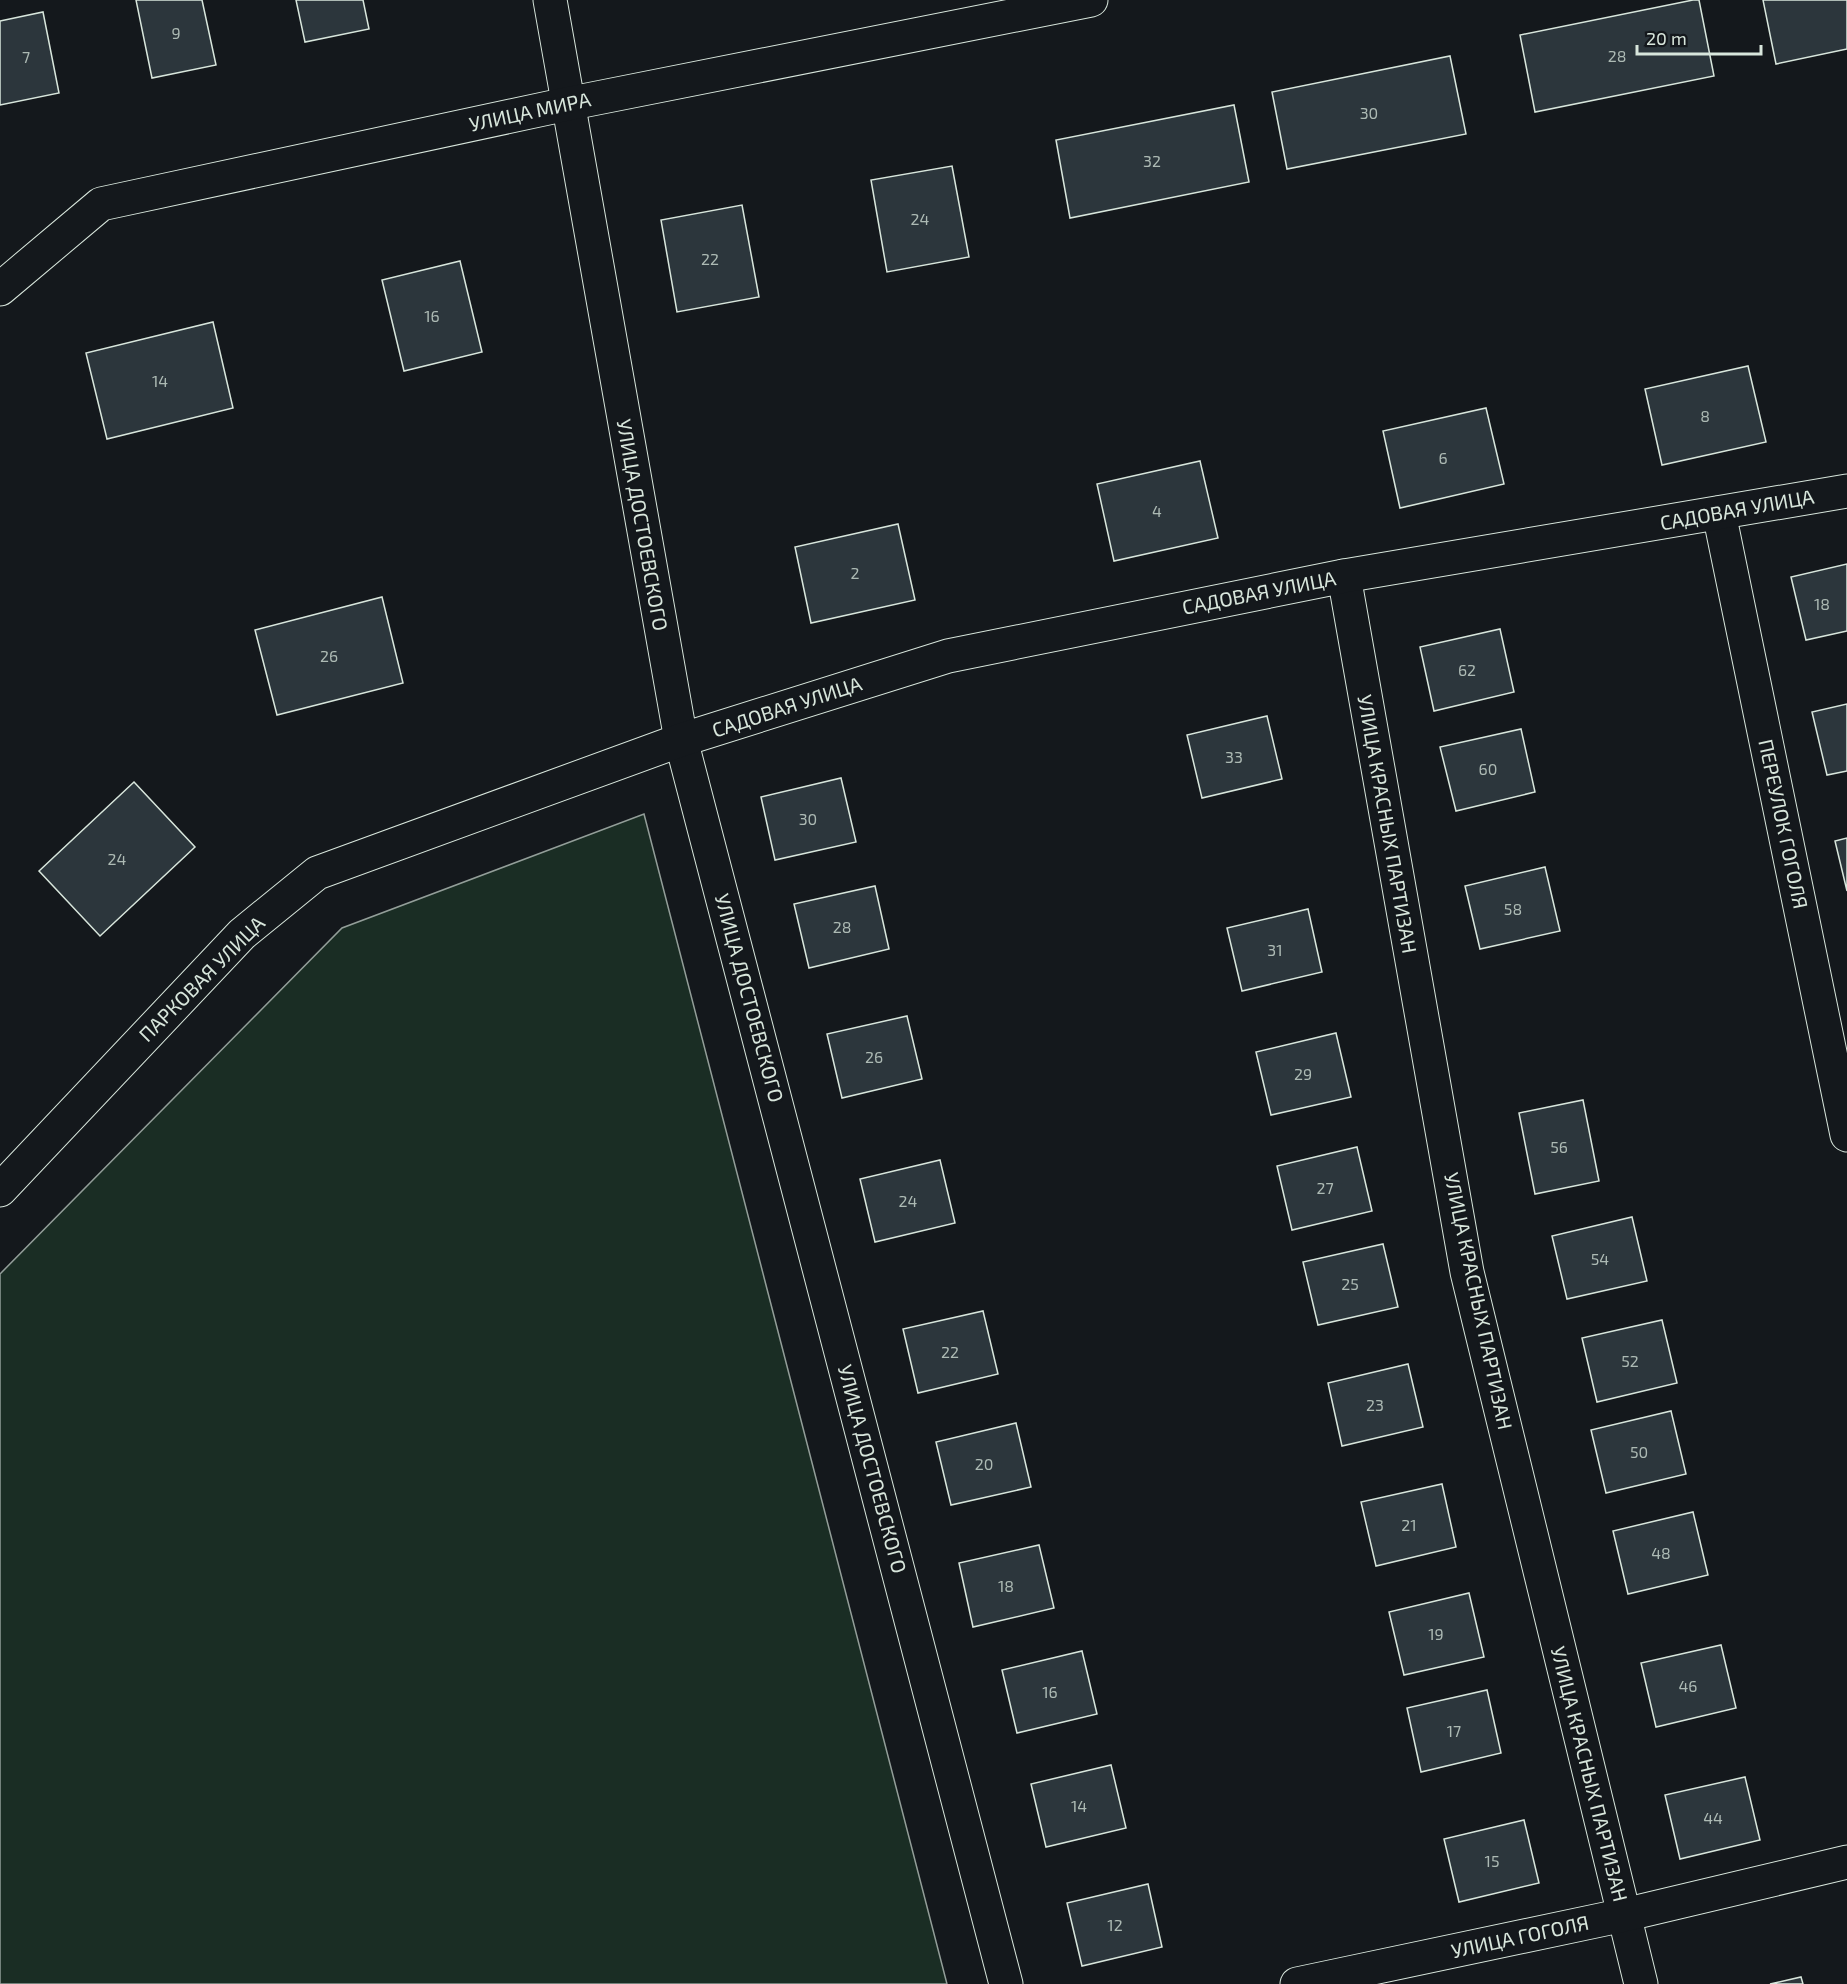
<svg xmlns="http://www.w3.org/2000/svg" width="1847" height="1984" font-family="'Exo 2',sans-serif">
  <rect width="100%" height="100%" fill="#14181c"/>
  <path fill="#1a2d24" stroke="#939e99" stroke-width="1.5" d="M 644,814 L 947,1984 L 0,1984 L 0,1274 L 342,928 Z"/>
  <g fill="#2c363c" stroke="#d8e6dc" stroke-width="1.5">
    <path d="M 136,0 L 202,0 L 216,65 L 152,78 Z"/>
    <path d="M 296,0 L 363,0 L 369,29 L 305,42 Z"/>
    <path d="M 1693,0 L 1699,0 L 1714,76 L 1535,112 L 1520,35 Z"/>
    <path d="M 1763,0 L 1847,0 L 1847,49 L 1776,64 Z"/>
    <path d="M 43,12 L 59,93 L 0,105 L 0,21 Z"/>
    <path d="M 1450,56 L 1466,134 L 1287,169 L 1272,92 Z"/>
    <path d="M 1234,105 L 1249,182 L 1070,218 L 1056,140 Z"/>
    <path d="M 952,166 L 969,257 L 887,272 L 871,180 Z"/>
    <path d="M 742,205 L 759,297 L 677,312 L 661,220 Z"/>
    <path d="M 460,261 L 482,352 L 404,371 L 382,280 Z"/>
    <path d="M 213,322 L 233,408 L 107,439 L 86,353 Z"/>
    <path d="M 1748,366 L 1766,442 L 1662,465 L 1645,389 Z"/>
    <path d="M 1486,408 L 1504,484 L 1400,508 L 1383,431 Z"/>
    <path d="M 1200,461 L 1218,538 L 1114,561 L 1097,484 Z"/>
    <path d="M 898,524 L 915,600 L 811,623 L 795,547 Z"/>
    <path d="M 1847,564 L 1847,631 L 1806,640 L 1791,577 Z"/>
    <path d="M 382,597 L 403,683 L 277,715 L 255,630 Z"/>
    <path d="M 1500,629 L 1514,692 L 1434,711 L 1420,647 Z"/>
    <path d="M 1847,704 L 1847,771 L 1827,775 L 1812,712 Z"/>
    <path d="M 1267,716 L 1282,779 L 1202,798 L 1187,735 Z"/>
    <path d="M 1521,729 L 1535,792 L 1456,811 L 1440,747 Z"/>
    <path d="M 841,778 L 856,842 L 775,860 L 761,797 Z"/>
    <path d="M 134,782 L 195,847 L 100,936 L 39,871 Z"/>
    <path d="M 1847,838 L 1847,891 L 1835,841 Z"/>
    <path d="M 1545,867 L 1560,931 L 1480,949 L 1465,886 Z"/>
    <path d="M 875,886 L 889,949 L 809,968 L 794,904 Z"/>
    <path d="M 1308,909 L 1322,972 L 1242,991 L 1227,928 Z"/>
    <path d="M 907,1016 L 922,1079 L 842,1098 L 827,1034 Z"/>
    <path d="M 1336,1033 L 1351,1097 L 1271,1115 L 1256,1052 Z"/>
    <path d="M 1583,1100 L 1599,1181 L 1535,1194 L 1519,1113 Z"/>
    <path d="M 1357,1147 L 1372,1211 L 1292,1230 L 1277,1166 Z"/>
    <path d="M 940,1160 L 955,1223 L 875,1242 L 860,1179 Z"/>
    <path d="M 1632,1217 L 1647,1281 L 1567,1299 L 1552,1236 Z"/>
    <path d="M 1383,1244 L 1398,1307 L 1318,1325 L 1303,1262 Z"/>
    <path d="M 983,1311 L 998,1374 L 918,1393 L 903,1329 Z"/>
    <path d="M 1662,1320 L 1677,1383 L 1597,1402 L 1582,1338 Z"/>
    <path d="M 1408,1364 L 1423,1427 L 1342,1446 L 1328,1383 Z"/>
    <path d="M 1671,1411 L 1686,1474 L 1606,1493 L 1591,1430 Z"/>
    <path d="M 1016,1423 L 1031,1487 L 951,1505 L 936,1442 Z"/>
    <path d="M 1442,1484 L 1456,1547 L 1376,1566 L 1361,1502 Z"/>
    <path d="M 1693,1512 L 1708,1575 L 1628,1594 L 1613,1531 Z"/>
    <path d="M 1039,1545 L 1054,1608 L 973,1627 L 959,1563 Z"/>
    <path d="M 1469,1593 L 1484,1657 L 1404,1675 L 1389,1612 Z"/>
    <path d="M 1721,1645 L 1736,1708 L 1656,1727 L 1641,1663 Z"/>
    <path d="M 1082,1651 L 1097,1714 L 1017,1733 L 1002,1670 Z"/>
    <path d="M 1487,1690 L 1501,1753 L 1421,1772 L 1407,1708 Z"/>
    <path d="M 1111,1765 L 1126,1828 L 1046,1847 L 1031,1784 Z"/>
    <path d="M 1745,1777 L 1760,1840 L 1680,1859 L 1665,1795 Z"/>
    <path d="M 1524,1820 L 1539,1883 L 1459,1902 L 1444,1839 Z"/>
    <path d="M 1148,1884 L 1162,1947 L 1082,1966 L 1067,1903 Z"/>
    <path d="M 1801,1977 L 1803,1984 L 1770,1984 Z"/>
  </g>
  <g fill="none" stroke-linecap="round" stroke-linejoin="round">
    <defs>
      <g id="minor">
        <path d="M 550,0 L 681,740 L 1006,1984"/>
        <path d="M 0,289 L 101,204 L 567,104 L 1091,0"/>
        <path d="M 1719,513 L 1847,1135"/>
        <path d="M 1344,576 L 1467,1272 L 1641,1984"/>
        <path d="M 0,1190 L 242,934 L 317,873 L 681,740 L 948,656 L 1344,576 L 1847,491"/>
        <path d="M 1297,1984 L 1624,1915 L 1847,1862"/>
      </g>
    </defs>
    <use href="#minor" stroke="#d8e6dc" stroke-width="35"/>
    <use href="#minor" stroke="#14181c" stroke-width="33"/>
  </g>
  <g text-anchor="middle" stroke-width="4.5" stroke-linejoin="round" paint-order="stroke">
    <g font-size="16" fill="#adbab4">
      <text x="176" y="39">9</text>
      <text x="1617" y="62">28</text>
      <text x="26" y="63">7</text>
      <text x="1369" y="119">30</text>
      <text x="1152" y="167">32</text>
      <text x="920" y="225">24</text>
      <text x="710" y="265">22</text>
      <text x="432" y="322">16</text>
      <text x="160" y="387">14</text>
      <text x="1705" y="422">8</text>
      <text x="1443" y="464">6</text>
      <text x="1157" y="517">4</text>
      <text x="855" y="579">2</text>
      <text x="1822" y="610">18</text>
      <text x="329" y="662">26</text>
      <text x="1467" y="676">62</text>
      <text x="1234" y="763">33</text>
      <text x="1488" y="775">60</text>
      <text x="808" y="825">30</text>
      <text x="117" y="865">24</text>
      <text x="1513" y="915">58</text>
      <text x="842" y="933">28</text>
      <text x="1275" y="956">31</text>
      <text x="874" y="1063">26</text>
      <text x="1303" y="1080">29</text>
      <text x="1559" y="1153">56</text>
      <text x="1325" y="1194">27</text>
      <text x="908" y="1207">24</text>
      <text x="1600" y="1265">54</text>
      <text x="1350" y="1290">25</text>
      <text x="950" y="1358">22</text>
      <text x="1630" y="1367">52</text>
      <text x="1375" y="1411">23</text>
      <text x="1639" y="1458">50</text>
      <text x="984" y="1470">20</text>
      <text x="1409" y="1531">21</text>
      <text x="1661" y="1559">48</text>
      <text x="1006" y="1592">18</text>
      <text x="1436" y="1640">19</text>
      <text x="1688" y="1692">46</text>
      <text x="1050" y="1698">16</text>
      <text x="1454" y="1737">17</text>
      <text x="1079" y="1812">14</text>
      <text x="1713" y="1824">44</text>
      <text x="1492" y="1867">15</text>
      <text x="1115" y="1931">12</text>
    </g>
    <g font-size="20" fill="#d8e6dc" stroke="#14181c">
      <text transform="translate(530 112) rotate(-12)" y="7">УЛИЦА МИРА</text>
      <text transform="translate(1737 510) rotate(-10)" y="7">САДОВАЯ УЛИЦА</text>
      <text transform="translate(642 525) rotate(80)" y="7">УЛИЦА ДОСТОЕВСКОГО</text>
      <text transform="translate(1259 593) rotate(-11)" y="7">САДОВАЯ УЛИЦА</text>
      <text transform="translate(787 707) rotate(-18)" y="7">САДОВАЯ УЛИЦА</text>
      <text transform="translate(1387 824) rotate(80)" y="7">УЛИЦА КРАСНЫХ ПАРТИЗАН</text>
      <text transform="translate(1783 824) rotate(78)" y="7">ПЕРЕУЛОК ГОГОЛЯ</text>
      <text transform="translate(202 979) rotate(-45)" y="7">ПАРКОВАЯ УЛИЦА</text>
      <text transform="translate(749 998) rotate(75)" y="7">УЛИЦА ДОСТОЕВСКОГО</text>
      <text transform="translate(1478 1301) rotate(78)" y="7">УЛИЦА КРАСНЫХ ПАРТИЗАН</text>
      <text transform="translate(872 1469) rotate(75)" y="7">УЛИЦА ДОСТОЕВСКОГО</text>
      <text transform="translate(1589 1774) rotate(76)" y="7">УЛИЦА КРАСНЫХ ПАРТИЗАН</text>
      <text transform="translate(1520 1937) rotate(-12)" y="7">УЛИЦА ГОГОЛЯ</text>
    </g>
  </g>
  <path d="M1637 45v9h124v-9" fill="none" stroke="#d8e6dc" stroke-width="3"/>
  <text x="1646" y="45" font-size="18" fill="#d8e6dc" stroke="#14181c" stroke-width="4.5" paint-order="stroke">20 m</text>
</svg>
